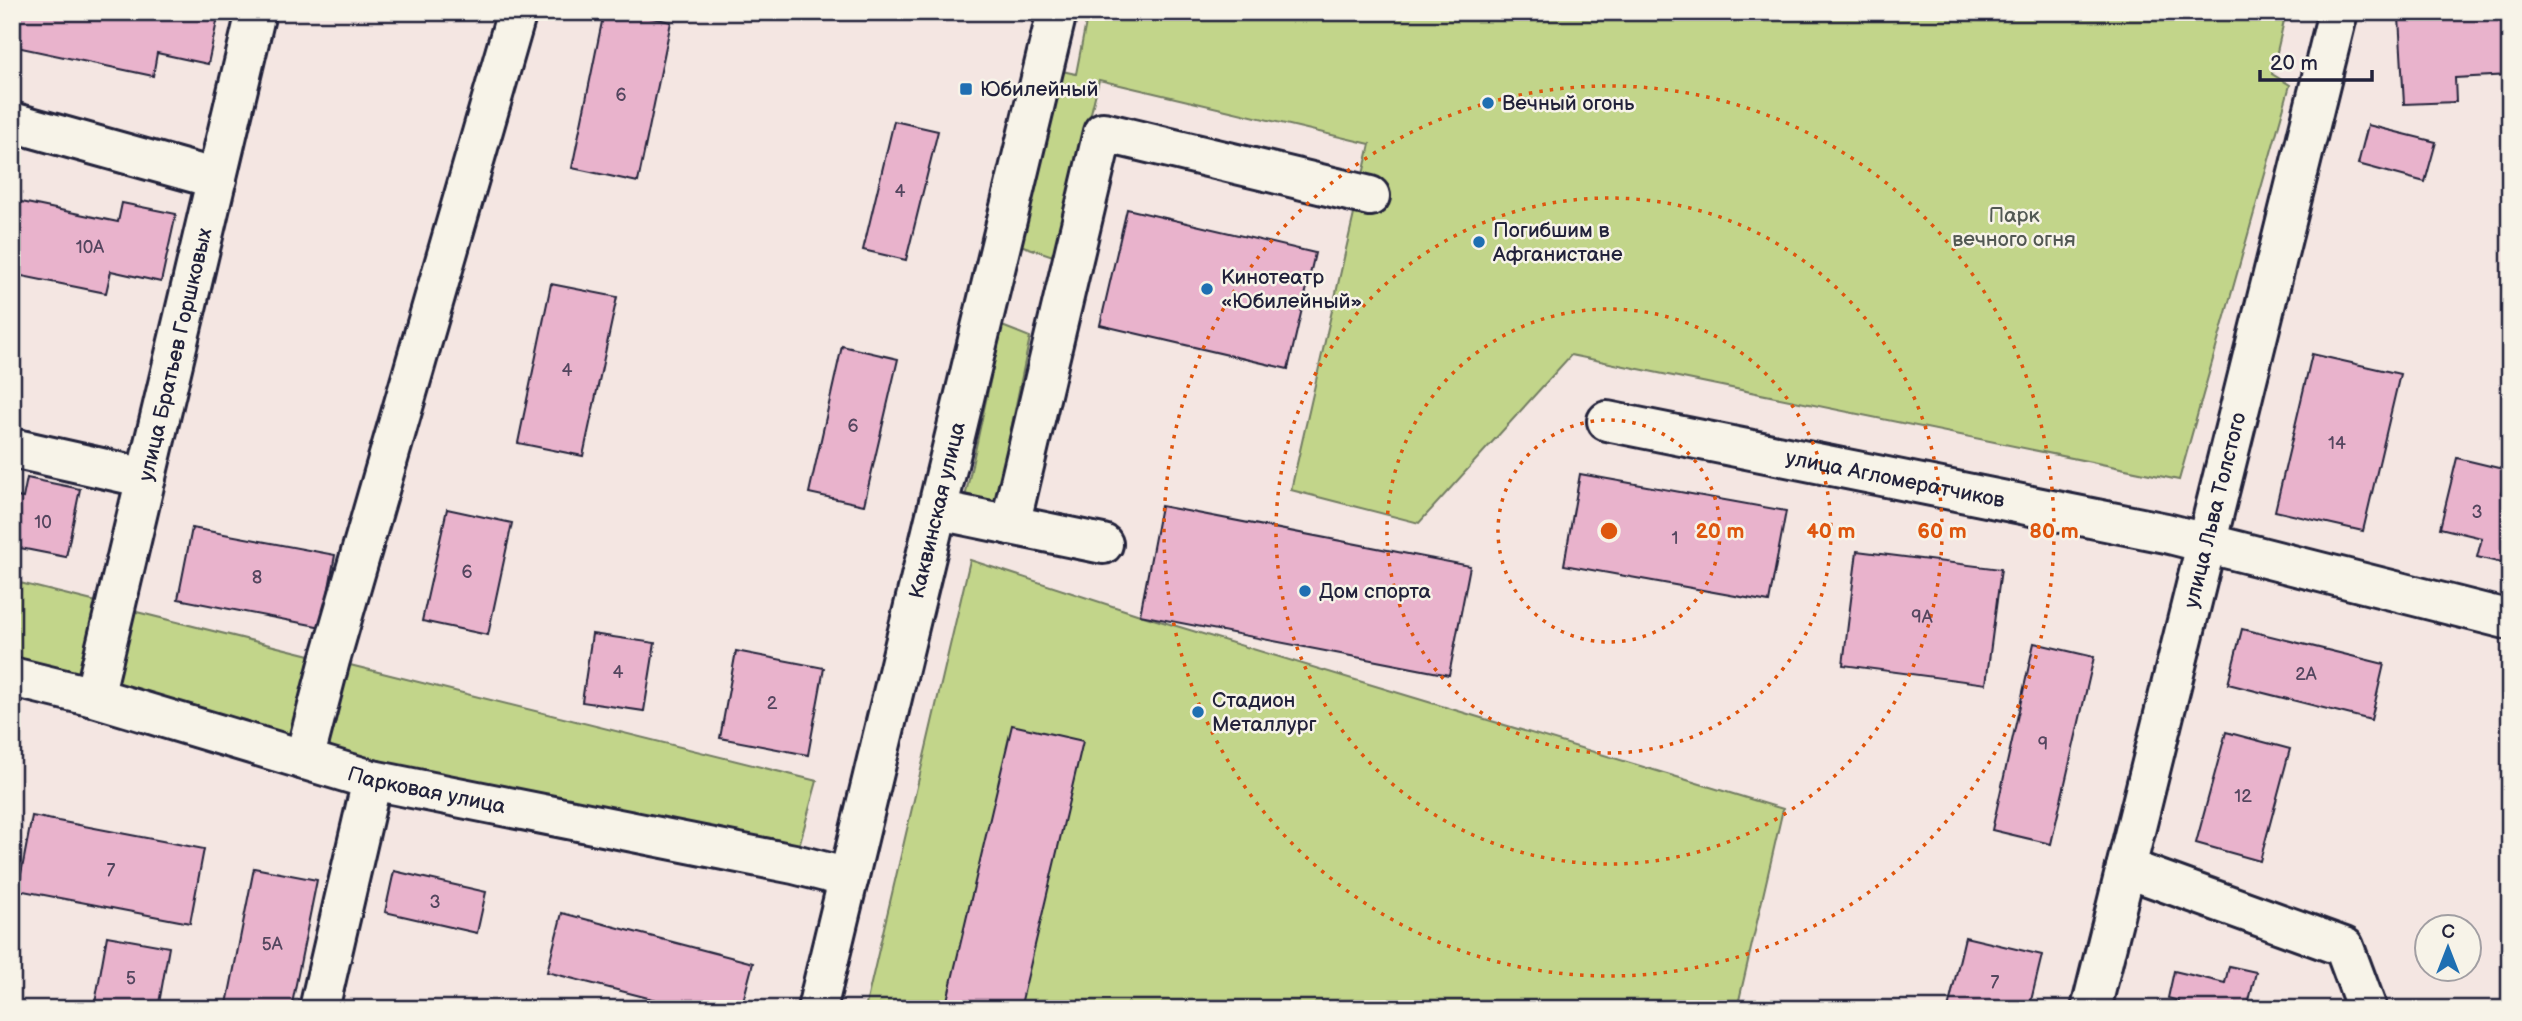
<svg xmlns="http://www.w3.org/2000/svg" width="2522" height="1021" font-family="'Balsamiq Sans',sans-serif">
  <rect width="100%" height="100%" fill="#f4e6e2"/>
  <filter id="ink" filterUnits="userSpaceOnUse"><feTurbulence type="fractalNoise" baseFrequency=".0143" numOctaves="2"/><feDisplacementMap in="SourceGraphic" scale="14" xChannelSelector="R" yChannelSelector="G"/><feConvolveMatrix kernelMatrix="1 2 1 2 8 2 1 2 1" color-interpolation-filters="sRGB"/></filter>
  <g filter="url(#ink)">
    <g fill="#c2d58a" stroke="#727c62" stroke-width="2">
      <path d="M 1088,12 L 2286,12 L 2272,74 L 2290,85 L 2179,480 L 1571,355 L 1419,523 L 1291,490 L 1370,144 L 1099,80 L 1056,257 L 1020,245 L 1062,71 L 1076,74 Z"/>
      <path d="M 1002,326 L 1030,337 L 994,512 L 963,507 Z"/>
      <path d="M 970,560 L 1140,615 L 1783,809 L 1737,1009 L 865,1009 Z"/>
      <path d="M 12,581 L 817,781 L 794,864 L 12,677 Z"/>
    </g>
    <g fill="#e9b3cc" stroke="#22223b" stroke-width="2">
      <path d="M 12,12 L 219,12 L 208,64 L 157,53 L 153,76 L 12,46 Z"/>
      <path d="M 604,12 L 624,12 L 671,22 L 638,182 L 572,168 Z"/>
      <path d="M 2487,12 L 2510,12 L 2510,75 L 2455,78 L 2456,102 L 2404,104 L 2399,17 Z"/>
      <path d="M 894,121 L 938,131 L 906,260 L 863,250 Z"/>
      <path d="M 2368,125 L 2436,142 L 2425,182 L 2358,164 Z"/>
      <path d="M 12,200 L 118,222 L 122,203 L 176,214 L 161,282 L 111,271 L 106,293 L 12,274 Z"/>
      <path d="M 1127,209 L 1315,253 L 1288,369 L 1100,325 Z"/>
      <path d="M 551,284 L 617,297 L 583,456 L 518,443 Z"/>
      <path d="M 842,346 L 898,359 L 864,505 L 809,493 Z"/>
      <path d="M 2312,354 L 2400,374 L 2363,531 L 2275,511 Z"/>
      <path d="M 2457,458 L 2507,470 L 2501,493 L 2510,495 L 2510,565 L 2477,557 L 2482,538 L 2440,528 Z"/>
      <path d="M 1580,474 L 1786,511 L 1769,602 L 1564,565 Z"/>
      <path d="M 27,478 L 80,489 L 66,557 L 15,547 L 12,562 L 12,496 L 23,498 Z"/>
      <path d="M 1161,506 L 1470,566 L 1449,675 L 1140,615 Z"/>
      <path d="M 447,509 L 512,523 L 488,635 L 422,621 Z"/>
      <path d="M 192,528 L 335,555 L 322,627 L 178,599 Z"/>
      <path d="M 1857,551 L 2001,569 L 1986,684 L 1843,665 Z"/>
      <path d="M 2242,629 L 2384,664 L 2371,720 L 2228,684 Z"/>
      <path d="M 592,634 L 655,643 L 644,711 L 582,702 Z"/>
      <path d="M 2034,643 L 2094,657 L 2051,844 L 1992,830 Z"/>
      <path d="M 736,651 L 824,668 L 808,755 L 720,738 Z"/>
      <path d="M 1012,725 L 1083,741 L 1020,1009 L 945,1009 Z"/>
      <path d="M 2226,732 L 2290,749 L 2260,861 L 2196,843 Z"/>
      <path d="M 32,816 L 204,849 L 190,923 L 18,890 Z"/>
      <path d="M 254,868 L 317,880 L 291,1009 L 226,1009 Z"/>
      <path d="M 394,871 L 486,892 L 477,933 L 385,912 Z"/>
      <path d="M 562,913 L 753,963 L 741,1009 L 691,1009 L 547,972 Z"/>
      <path d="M 107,936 L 169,947 L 158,1009 L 94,1009 Z"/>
      <path d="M 1965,937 L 2042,955 L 2029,1009 L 1948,1009 Z"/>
      <path d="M 2229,966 L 2256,972 L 2247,1009 L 2178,1009 L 2179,1001 L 2168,998 L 2174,971 L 2225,983 Z"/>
    </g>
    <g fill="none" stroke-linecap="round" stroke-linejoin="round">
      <defs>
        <g id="minor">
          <path d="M 12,122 L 217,179"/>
          <path id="s1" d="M 1607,421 L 2166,533 L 2510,620"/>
          <path d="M 12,448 L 146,478"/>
          <path d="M 938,510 L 1103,544"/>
          <path d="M 1010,525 L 1103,132 L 1370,196"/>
          <path id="s2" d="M 12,677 L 94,697 L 372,780 L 794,864 L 849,878"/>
          <path id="s3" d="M 94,697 L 256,12"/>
          <path d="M 304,760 L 330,660 L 517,12"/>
          <path d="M 2126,868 L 2344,947 L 2367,1009"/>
          <path d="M 319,1009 L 372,780"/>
          <path id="s4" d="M 2091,1009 L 2338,12"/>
        </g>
        <g id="major">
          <path id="s5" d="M 817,1009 L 1057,12"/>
        </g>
      </defs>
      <use href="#minor" stroke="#22223b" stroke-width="44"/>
      <use href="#major" stroke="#22223b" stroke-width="44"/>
      <use href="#minor" stroke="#f7f3e8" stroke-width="38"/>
      <use href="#major" stroke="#f7f3e8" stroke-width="38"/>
    </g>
  </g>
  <g fill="none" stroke="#de560e" stroke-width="3.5" stroke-dasharray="3.5 7">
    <circle cx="1609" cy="531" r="111"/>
    <circle cx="1609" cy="531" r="222"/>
    <circle cx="1609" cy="531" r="333"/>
    <circle cx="1609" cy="531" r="445"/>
  </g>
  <g fill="#1f6fb2" stroke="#f7f3e8" stroke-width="2.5">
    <rect x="959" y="82" width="14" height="14" rx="3.5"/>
    <circle cx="1488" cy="103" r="7"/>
    <circle cx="1479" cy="242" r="7"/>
    <circle cx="1207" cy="289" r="7"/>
    <circle cx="1305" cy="591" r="7"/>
    <circle cx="1198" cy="712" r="7"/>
  </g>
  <g text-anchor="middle" stroke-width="5" stroke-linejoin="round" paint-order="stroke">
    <g font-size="18" fill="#54465f">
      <text x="621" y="101">6</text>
      <text x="900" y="197">4</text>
      <text x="90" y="253">10А</text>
      <text x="567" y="376">4</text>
      <text x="853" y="432">6</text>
      <text x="2337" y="449">14</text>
      <text x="2477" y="518">3</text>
      <text x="43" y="528">10</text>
      <text x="1675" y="544">1</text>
      <text x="467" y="578">6</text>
      <text x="257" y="583">8</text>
      <text x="1922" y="623">9А</text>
      <text x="618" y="678">4</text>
      <text x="2306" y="680">2А</text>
      <text x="772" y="709">2</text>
      <text x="2043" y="750">9</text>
      <text x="2243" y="802">12</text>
      <text x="111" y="876">7</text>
      <text x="435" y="908">3</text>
      <text x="272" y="950">5А</text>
      <text x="131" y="984">5</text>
      <text x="1995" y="988">7</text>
    </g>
    <g font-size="21" fill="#22223b" stroke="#f7f3e8" text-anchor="start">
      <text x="980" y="96">Юбилейный</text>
      <text x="1502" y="110">Вечный огонь</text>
      <text x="1493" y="237">Погибшим в<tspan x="1493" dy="24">Афганистане</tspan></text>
      <text x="1221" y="284">Кинотеатр<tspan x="1221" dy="24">«Юбилейный»</tspan></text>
      <text x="1319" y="598">Дом спорта</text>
      <text x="1212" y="707">Стадион<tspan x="1212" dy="24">Металлург</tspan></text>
    </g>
    <g font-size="21" fill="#525853" stroke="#f7f3e8">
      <text x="2014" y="222">Парк<tspan x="2014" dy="24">вечного огня</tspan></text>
    </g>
    <g font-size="21" fill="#22223b" stroke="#f7f3e8">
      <text dy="7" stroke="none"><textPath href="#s3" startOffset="352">улица Братьев Горшковых</textPath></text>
      <text dy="7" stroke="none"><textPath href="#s1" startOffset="294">улица Агломератчиков</textPath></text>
      <text dy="7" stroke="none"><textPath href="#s4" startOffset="514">улица Льва Толстого</textPath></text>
      <text dy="7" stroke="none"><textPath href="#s5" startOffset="513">Каквинская улица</textPath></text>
      <text dy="7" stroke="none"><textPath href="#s2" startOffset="430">Парковая улица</textPath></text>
    </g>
  </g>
  <circle cx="1609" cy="531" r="10" fill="#de560e" stroke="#f7f3e8" stroke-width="3.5"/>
  <g font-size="21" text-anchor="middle" font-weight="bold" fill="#de560e" stroke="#f7f3e8" stroke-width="5" stroke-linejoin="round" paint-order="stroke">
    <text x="1720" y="538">20 m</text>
    <text x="1831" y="538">40 m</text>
    <text x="1942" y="538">60 m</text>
    <text x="2054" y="538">80 m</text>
  </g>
  <rect width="2522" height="1021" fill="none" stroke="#f7f3e8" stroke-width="42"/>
  <rect x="21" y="21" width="2480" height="979" fill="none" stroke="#22223b" stroke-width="2.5" filter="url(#ink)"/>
  <g transform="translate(2448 948)"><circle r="33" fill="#f7f3e8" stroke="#a29fa3" stroke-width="2"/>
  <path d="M0-5L12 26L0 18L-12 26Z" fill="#1f6fb2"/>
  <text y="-10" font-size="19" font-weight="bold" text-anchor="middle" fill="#22223b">С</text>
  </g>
  <path d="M2260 70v10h112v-10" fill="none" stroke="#22223b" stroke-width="3.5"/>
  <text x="2270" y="70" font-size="21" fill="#22223b" stroke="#f7f3e8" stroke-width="5" paint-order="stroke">20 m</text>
</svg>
